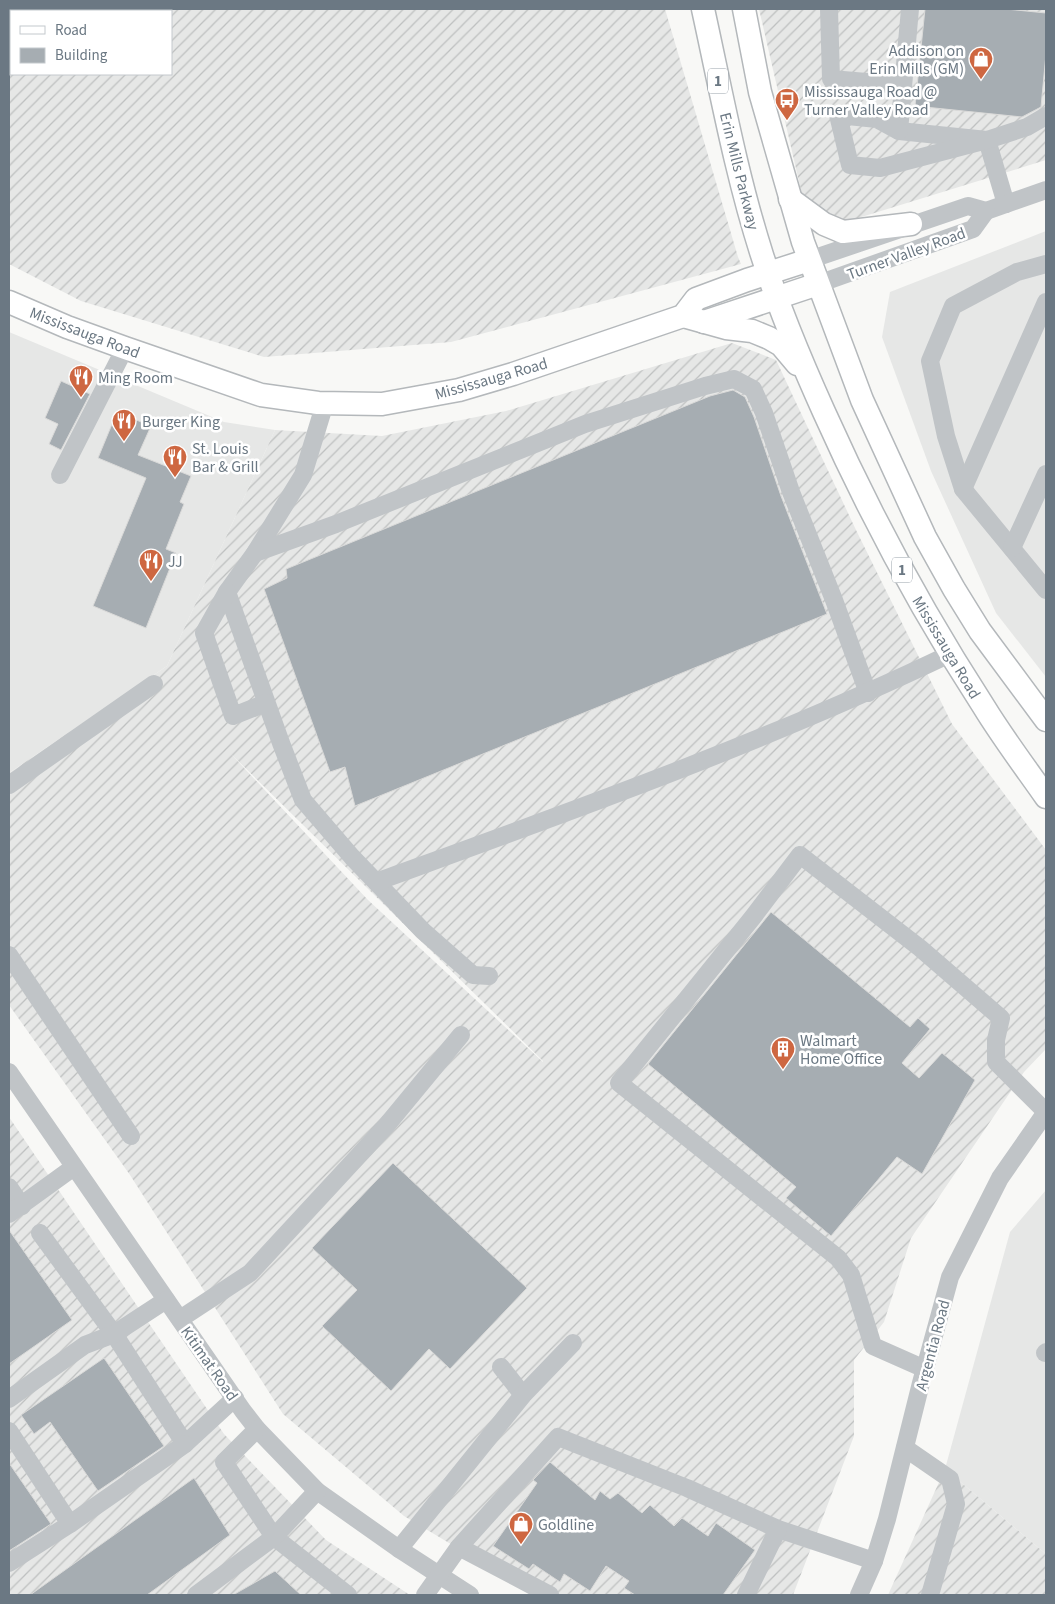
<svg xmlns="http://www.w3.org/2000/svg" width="1055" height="1604" font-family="'Source Sans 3',sans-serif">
  <defs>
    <pattern id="industrial-furrows" width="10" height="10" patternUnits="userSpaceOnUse" patternTransform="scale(1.25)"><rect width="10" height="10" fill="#e6e7e6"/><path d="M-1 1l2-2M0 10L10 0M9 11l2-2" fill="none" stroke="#bec0c0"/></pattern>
  </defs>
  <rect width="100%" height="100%" fill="#f8f8f6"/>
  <g fill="#e6e7e6">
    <path d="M 1046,231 L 1046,677 L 996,613 L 931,471 L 882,337 L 890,292 Z"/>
    <path d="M 9,332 L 224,422 L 275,430 L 167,666 L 9,773 Z"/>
    <path d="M 1046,1190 L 1046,1554 L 945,1469 L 1010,1232 Z"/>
  </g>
  <g fill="url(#industrial-furrows)" fill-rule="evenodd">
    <path d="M 9,9 L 665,9 L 738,257 L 741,264 L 451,342 L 264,357 L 81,301 L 9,264 ZM 171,11 L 171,74 L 11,74 L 11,11 Z"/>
    <path d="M 759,9 L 1046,9 L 1046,160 L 842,223 L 804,203 Z"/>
    <path d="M 732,343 L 776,360 L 856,530 L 952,724 L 1046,850 L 1046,1049 L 1024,1072 L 911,1238 L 884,1322 L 854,1360 L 854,1436 L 793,1595 L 536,1595 L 404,1516 L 283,1414 L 130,1175 L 9,1005 L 9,773 L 167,666 L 275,430 L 382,436 L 506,411 ZM 231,754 L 543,1061 L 543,1062 L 368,900 Z"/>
    <path d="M 9,1117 L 224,1434 L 326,1540 L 410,1595 L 9,1595 Z"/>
    <path d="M 945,1469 L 1046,1554 L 1046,1595 L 888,1595 Z"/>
  </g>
  <g fill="#a6adb2" stroke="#dadad9">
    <path d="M 925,9 L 1006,9 L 1046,13 L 1046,54 L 1041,107 L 1022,117 L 915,106 Z"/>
    <path d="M 61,381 L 90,394 L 61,450 L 49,444 L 58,424 L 45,418 Z"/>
    <path d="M 733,390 L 745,397 L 754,417 L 781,496 L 827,614 L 355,806 L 345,767 L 330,772 L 264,589 L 287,578 L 286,569 L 710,396 Z"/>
    <path d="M 117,412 L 151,426 L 138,455 L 191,476 L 180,502 L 184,504 L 166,549 L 176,553 L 146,628 L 93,606 L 146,478 L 98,458 Z"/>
    <path d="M 771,912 L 910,1027 L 918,1018 L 930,1029 L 902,1063 L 919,1078 L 942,1053 L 975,1080 L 922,1174 L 897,1157 L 831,1236 L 786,1198 L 796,1187 L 648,1064 Z"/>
    <path d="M 393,1163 L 527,1288 L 450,1369 L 429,1349 L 391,1391 L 322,1326 L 357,1290 L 312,1248 Z"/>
    <path d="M 9,1230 L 72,1320 L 9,1364 Z"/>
    <path d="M 104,1358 L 164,1446 L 98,1491 L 50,1422 L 34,1434 L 21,1415 Z"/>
    <path d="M 550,1462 L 595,1500 L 600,1491 L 610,1499 L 618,1493 L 642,1513 L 650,1505 L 674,1526 L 682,1518 L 708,1536 L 716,1523 L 755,1550 L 723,1595 L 635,1595 L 624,1588 L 629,1581 L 606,1566 L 590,1591 L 564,1574 L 560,1582 L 533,1564 L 529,1569 L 493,1546 L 537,1483 L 533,1480 Z"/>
    <path d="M 9,1463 L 51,1524 L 9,1551 Z"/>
    <path d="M 194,1478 L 230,1535 L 147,1595 L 30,1595 Z"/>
    <path d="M 275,1571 L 301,1595 L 233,1595 Z"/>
  </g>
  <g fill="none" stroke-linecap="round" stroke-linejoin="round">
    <defs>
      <g id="major">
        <path d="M 703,9 C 721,91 736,174 762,255 C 779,309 801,361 824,412 C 870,515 923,613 984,707 C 1003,738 1025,767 1046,797"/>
        <path d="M 744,9 L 760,92 L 803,242 L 862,400 L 925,537 L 954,589 L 980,631 L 1046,720"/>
        <path d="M 790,199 L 824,224 L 843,232 L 911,224"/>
        <path d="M 9,302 L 67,327 L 125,348 L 261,395 L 318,403 L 382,404 L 459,390 L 513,374 L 683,316 L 696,299 L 747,280 L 809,260"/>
        <path d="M 683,316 L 726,328 L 752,331 L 769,338 L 781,345 L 797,364"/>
        <path d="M 704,322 L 818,284"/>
      </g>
    </defs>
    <use href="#major" stroke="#b4b8bb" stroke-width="25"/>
    <g stroke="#c0c4c7" stroke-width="18">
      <path d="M 829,9 L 831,79 L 902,85"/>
      <path d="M 910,9 L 899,131 L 987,140 L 1006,204"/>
      <path d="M 899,131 L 877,119 L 838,115 L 850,165 L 880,168 L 987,140 L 1027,127 L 1046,116"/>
      <path d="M 809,260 L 968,206 L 986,211 L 1046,190"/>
      <path d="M 1046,264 L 1017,272 L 953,306 L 930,361 L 946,436 L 963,489 L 1046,590"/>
      <path d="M 818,284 L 973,229 L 986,211"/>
      <path d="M 325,403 L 303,475 L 255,553 L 227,592 L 281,743 L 303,800 L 352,857 L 423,931 L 473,975 L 489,976"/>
      <path d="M 60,475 L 125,348"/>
      <path d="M 963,489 L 1046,302"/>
      <path d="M 1012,548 L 1046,474"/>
      <path d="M 255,553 L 336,524 L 585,424 L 705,386 L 734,379 L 753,389 L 764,413 L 791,492 L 834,600 L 868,693"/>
      <path d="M 227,592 L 204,633 L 233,716 L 266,703"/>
      <path d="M 9,785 L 154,684"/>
      <path d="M 376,882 C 569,812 764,743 950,654"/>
      <path d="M 9,955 L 131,1136"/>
      <path d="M 9,1072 L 243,1411 L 257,1429 L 317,1491 L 399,1549 L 470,1595"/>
      <path d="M 9,1187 L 22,1206"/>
      <path d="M 9,1214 L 74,1167"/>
      <path d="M 40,1233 L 114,1334 L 185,1444 L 235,1398"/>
      <path d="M 180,1319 L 250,1273 L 386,1126 L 461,1035"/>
      <path d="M 1045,1353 L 1046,1352"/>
      <path d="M 501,1367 L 523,1395"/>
      <path d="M 925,1369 L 873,1346 L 851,1275 L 838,1258 L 619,1083 L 753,917 L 800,855 L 920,948 L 1001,1018 L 996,1040 L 996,1062 L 1046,1112"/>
      <path d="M 9,1399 L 85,1345 L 114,1334 L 166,1300"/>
      <path d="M 257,1429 L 224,1462 L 274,1537 L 348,1595"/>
      <path d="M 9,1431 L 70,1524"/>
      <path d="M 905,1448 L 950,1479 L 956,1504 L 930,1595"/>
      <path d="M 459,1547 L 550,1595"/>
      <path d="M 399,1549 L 523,1395 L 573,1343"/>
      <path d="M 9,1563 L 70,1524 L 185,1444"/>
      <path d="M 196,1595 L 274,1537 L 317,1491"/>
      <path d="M 425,1595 L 459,1547 L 558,1437 L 687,1488 L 778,1529 L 874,1561"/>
      <path d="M 746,1595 L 778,1529"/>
      <path d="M 859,1595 L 874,1561 L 887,1519 L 921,1383 L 950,1277 L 1000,1178 L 1046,1112"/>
    </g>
    <use href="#major" stroke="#fff" stroke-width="22"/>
  </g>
  <defs>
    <symbol id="shop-pin" viewBox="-11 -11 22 30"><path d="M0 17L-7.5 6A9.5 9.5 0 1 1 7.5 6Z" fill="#ce6741" stroke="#fff"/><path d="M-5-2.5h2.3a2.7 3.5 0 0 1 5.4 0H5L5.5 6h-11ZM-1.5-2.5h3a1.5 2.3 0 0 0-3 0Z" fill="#fff"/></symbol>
    <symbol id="bus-pin" viewBox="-11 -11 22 30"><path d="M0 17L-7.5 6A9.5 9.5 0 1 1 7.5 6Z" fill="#ce6741" stroke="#fff"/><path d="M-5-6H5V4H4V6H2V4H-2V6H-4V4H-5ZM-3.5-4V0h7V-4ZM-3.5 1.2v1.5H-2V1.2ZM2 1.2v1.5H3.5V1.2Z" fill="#fff"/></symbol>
    <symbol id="restaurant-pin" viewBox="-11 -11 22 30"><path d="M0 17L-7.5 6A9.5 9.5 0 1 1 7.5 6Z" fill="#ce6741" stroke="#fff"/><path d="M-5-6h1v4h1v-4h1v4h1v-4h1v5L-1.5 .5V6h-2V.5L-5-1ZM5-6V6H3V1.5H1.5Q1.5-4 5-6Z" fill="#fff"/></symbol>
    <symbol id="building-pin" viewBox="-11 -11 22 30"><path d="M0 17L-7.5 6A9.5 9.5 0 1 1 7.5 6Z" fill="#ce6741" stroke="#fff"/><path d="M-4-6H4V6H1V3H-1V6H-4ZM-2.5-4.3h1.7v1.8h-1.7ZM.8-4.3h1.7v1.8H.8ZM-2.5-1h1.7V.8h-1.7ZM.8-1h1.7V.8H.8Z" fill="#fff"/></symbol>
  </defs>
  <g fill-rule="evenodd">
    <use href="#shop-pin" x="967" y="45" width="28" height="38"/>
    <use href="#bus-pin" x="773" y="86" width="28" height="38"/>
    <use href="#restaurant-pin" x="67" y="363" width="28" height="38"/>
    <use href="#restaurant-pin" x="110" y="407" width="28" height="38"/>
    <use href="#restaurant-pin" x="161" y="443" width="28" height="38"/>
    <use href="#restaurant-pin" x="137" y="547" width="28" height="38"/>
    <use href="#building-pin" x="769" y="1035" width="28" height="38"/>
    <use href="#shop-pin" x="507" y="1510" width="28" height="38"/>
  </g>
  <g text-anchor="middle" stroke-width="5" stroke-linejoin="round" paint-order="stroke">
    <g fill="#fff" stroke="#97a0a8" stroke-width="1">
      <rect x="708" y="68.5" width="20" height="25" rx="4"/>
      <rect x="892" y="557.5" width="20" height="25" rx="4"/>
    </g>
    <g font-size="15" font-weight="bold" fill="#6b7883">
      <text x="718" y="86">1</text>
      <text x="902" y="575">1</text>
    </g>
    <g font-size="16" fill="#6b7883" stroke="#fff" text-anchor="start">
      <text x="964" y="56" text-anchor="end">Addison on<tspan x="964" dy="18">Erin Mills (GM)</tspan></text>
      <text x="804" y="97">Mississauga Road @<tspan x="804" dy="18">Turner Valley Road</tspan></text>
      <text x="98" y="383">Ming Room</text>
      <text x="142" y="427">Burger King</text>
      <text x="192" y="454">St. Louis<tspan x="192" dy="18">Bar &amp; Grill</tspan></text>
      <text x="168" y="567">JJ</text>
      <text x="800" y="1046">Walmart<tspan x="800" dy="18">Home Office</tspan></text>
      <text x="538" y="1530">Goldline</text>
    </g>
    <g font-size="16" fill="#6b7883" stroke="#fff">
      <text transform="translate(740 171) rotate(76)" y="6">Erin Mills Parkway</text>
      <text transform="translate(906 253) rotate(-20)" y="6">Turner Valley Road</text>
      <text transform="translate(85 332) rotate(21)" y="6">Mississauga Road</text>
      <text transform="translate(491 378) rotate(-16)" y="6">Mississauga Road</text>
      <text transform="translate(947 647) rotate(59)" y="6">Mississauga Road</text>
      <text transform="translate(932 1345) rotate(-75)" y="6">Argentia Road</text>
      <text transform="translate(210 1363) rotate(55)" y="6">Kitimat Road</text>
    </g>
  </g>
  <rect width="1055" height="1604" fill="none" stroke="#6b7883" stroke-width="20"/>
  <rect x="10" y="10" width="162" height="65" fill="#ffffff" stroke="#c4c9cd"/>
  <rect x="20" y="26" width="25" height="8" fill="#ffffff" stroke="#c4c9cd"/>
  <text x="55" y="35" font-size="15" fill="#6b7883">Road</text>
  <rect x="20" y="48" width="25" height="15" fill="#a6adb2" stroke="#c4c9cd"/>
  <text x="55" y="60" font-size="15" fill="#6b7883">Building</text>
</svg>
